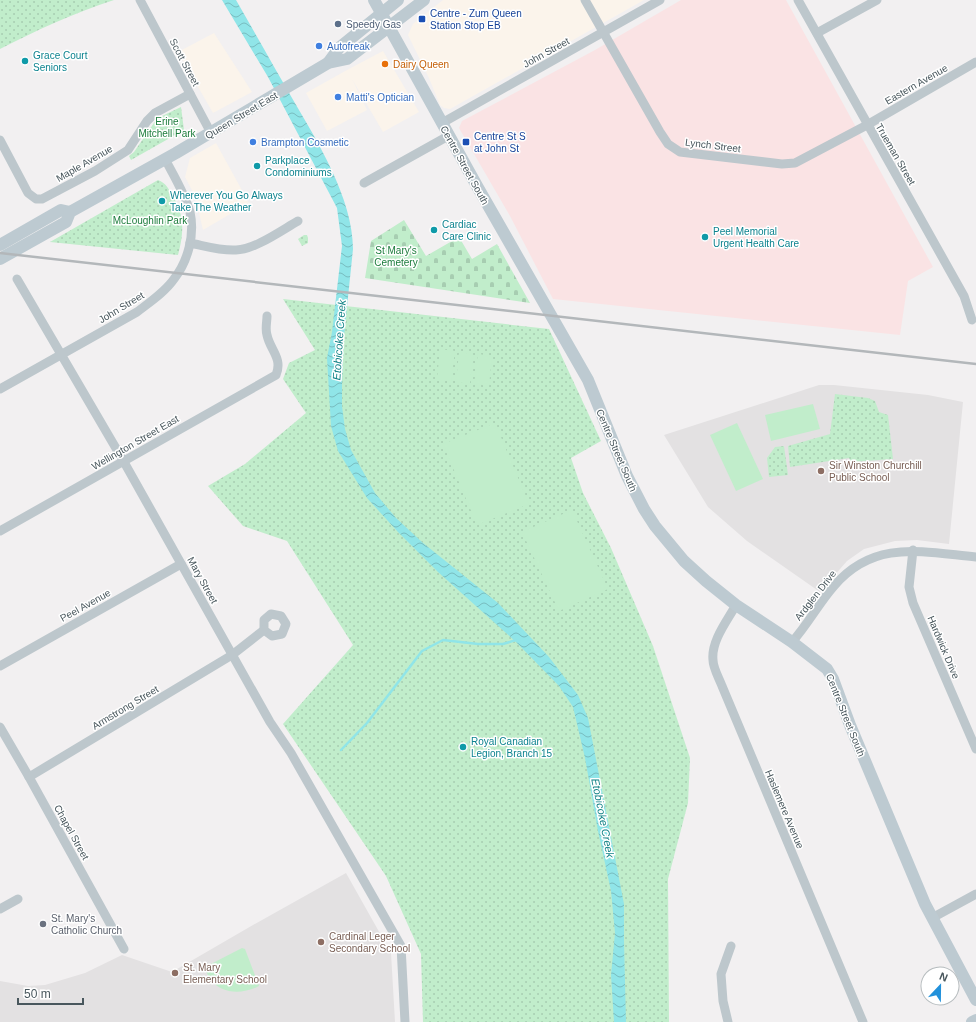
<svg xmlns="http://www.w3.org/2000/svg" width="976" height="1022" font-family="Helvetica,sans-serif">
  <defs>
    <pattern id="cemetery-stones" width="16" height="16" patternUnits="userSpaceOnUse"><rect width="16" height="16" fill="#c1edcb"/><path d="M2 7V4a2 2 0 0 1 4 0v3zM10 15v-3a2 2 0 0 1 4 0v3z" fill="#a7cdb1"/></pattern>
    <pattern id="park-dots" width="8" height="8" patternUnits="userSpaceOnUse"><rect width="8" height="8" fill="#c1edcb"/><path d="M2 2h.1M6 6h.1" fill="none" stroke="#a7cdb1" stroke-width="1.8" stroke-linecap="round"/></pattern>
    <pattern id="water-waves" width="16" height="10" patternUnits="userSpaceOnUse"><rect width="16" height="10" fill="#90e5e8"/><path d="M0 5q4-4 8 0t8 0" fill="none" stroke="#78bcbf"/></pattern>
  </defs>
  <rect width="100%" height="100%" fill="#f2f0f1"/>
  <g fill="#fbf4eb">
    <path d="M 443,0 L 644,0 L 450,109 L 444,108 L 440,105 L 429,78 L 408,35 L 413,24 Z"/>
    <path d="M 214,33 L 252,92 L 213,113 L 178,52 Z"/>
    <path d="M 383,51 L 419,112 L 383,132 L 352,79 L 367,110 L 327,131 L 306,93 L 347,70 Z"/>
    <path d="M 216,143 L 249,203 L 203,230 L 195,196 L 185,177 L 190,158 Z"/>
  </g>
  <g fill="#e3e1e2">
    <path d="M 819,385 L 834,385 L 928,395 L 963,402 L 949,544 L 917,540 L 895,541 L 864,549 L 847,561 L 820,592 L 747,541 L 708,507 L 664,435 Z"/>
    <path d="M 346,873 L 391,953 L 395,1022 L 0,1022 L 0,981 L 28,986 L 45,985 L 85,973 L 122,955 L 172,972 L 253,925 Z"/>
  </g>
  <path fill="#fae3e4" d="M 681,0 L 786,0 L 933,267 L 908,281 L 900,335 L 553,299 L 510,216 L 459,128 L 462,121 L 595,50 Z"/>
  <path fill="url(#cemetery-stones)" d="M 404,220 L 426,256 L 459,237 L 472,259 L 497,244 L 530,303 L 365,278 L 371,241 Z"/>
  <g fill="url(#park-dots)">
    <path d="M 0,0 L 114,0 C 74,13 37,30 0,49 Z"/>
    <path d="M 181,107 L 184,130 L 131,160 L 129,156 L 134,152 L 156,120 L 162,116 Z"/>
    <path d="M 158,180 C 166,183 168,188 172,195 C 185,215 184,233 178,255 L 50,242 Z"/>
    <path d="M 304,235 L 307,235 L 308,238 L 308,243 L 302,246 L 298,239 Z"/>
    <path d="M 283,299 L 549,329 L 601,441 L 571,458 L 583,493 L 611,548 L 653,646 L 690,758 L 688,803 L 668,879 L 669,1022 L 423,1022 L 421,954 L 386,876 L 283,724 L 353,645 L 287,541 L 243,526 L 208,486 L 245,464 L 306,413 L 283,379 L 289,363 L 315,350 Z"/>
    <path d="M 835,394 L 868,398 L 875,401 L 879,412 L 888,415 L 893,459 L 851,462 L 849,458 L 790,467 L 788,446 L 830,434 Z"/>
    <path d="M 784,446 L 788,475 L 769,477 L 767,458 L 775,447 Z"/>
  </g>
  <g fill="#c1edcb">
    <path d="M 440,349 L 455,351 L 451,381 L 437,380 Z"/>
    <path d="M 459,352 L 473,354 L 470,384 L 456,382 Z"/>
    <path d="M 478,354 L 492,356 L 489,386 L 474,384 Z"/>
    <path d="M 813,404 L 820,429 L 771,441 L 765,415 Z"/>
    <path d="M 495,423 L 529,504 L 477,525 L 443,444 Z"/>
    <path d="M 737,423 L 763,479 L 736,491 L 710,435 Z"/>
    <path d="M 572,510 L 608,589 L 559,611 L 522,532 Z"/>
    <path d="M 242,948 L 245,949 L 259,986 C 243,994 222,995 210,979 C 208,976 206,971 205,967 Z"/>
  </g>
  <path fill="url(#water-waves)" d="M 222,0 L 236,0 C 255,33 273,65 292,98 C 317,141 353,198 353,249 L 344,336 L 342,384 L 342,406 L 345,429 L 351,450 L 375,493 L 396,518 L 423,543 L 498,603 L 549,657 L 578,695 L 588,718 L 624,904 L 624,941 L 626,1022 L 614,1022 L 611,975 L 615,933 L 611,891 L 598,831 L 585,758 L 573,707 L 559,686 L 516,642 L 438,572 L 398,532 L 367,498 L 338,451 L 331,426 L 327,358 L 332,332 L 342,246 L 337,208 L 268,77 Z"/>
  <g fill="none" stroke-linecap="round" stroke-linejoin="round">
    <path stroke="#90e5e8" stroke-width="2.5" d="M 341,750 L 367,723 L 422,651 L 443,640 L 478,644 L 503,644 L 516,640"/>
    <g stroke="#bdc7cc" stroke-width="9">
      <path d="M 140,0 L 211,133"/>
      <path d="M 585,0 L 660,132 L 668,144 L 680,152 L 782,164 L 795,163 L 867,125 L 976,62"/>
      <path d="M 798,0 L 964,296 L 972,320"/>
      <path d="M 817,33 L 877,0"/>
      <path d="M 442,123 L 660,0"/>
      <path d="M 0,140 L 28,193 L 36,199 L 42,199 L 95,171 L 128,150 L 147,121 L 155,113 L 190,94"/>
      <path d="M 364,183 L 450,135"/>
      <path d="M 190,243 C 205,246 221,251 236,250 C 254,250 282,230 298,221"/>
      <path d="M 17,279 L 124,462 L 270,722 L 291,753 L 401,946 L 405,1022"/>
      <path d="M 0,389 L 137,312 C 150,302 165,292 174,279 C 188,261 195,235 190,212 C 185,194 174,176 165,159"/>
      <path d="M 0,531 L 276,375 C 283,358 270,350 267,335 C 265,329 267,322 267,316"/>
      <path d="M 913,550 L 909,587 L 913,603 L 976,749"/>
      <path d="M 736,605 C 727,621 711,641 713,660 C 713,668 719,678 722,686 L 863,1022"/>
      <path d="M 271,614 L 281,616 L 286,624 L 282,634 L 272,636 L 264,630 L 264,620 Z"/>
      <path d="M 792,642 C 808,624 819,603 834,586 C 874,539 922,552 976,557"/>
      <path d="M 0,666 L 181,564"/>
      <path d="M 0,727 L 29,777 L 124,949"/>
      <path d="M 29,777 L 232,655 L 264,630"/>
      <path d="M 0,909 L 18,899"/>
      <path d="M 932,918 L 976,894"/>
      <path d="M 728,1022 L 723,1001 L 721,974 L 731,946"/>
    </g>
    <g stroke="#bdcad1" stroke-width="12">
      <path d="M 374,0 L 477,186 L 588,380 L 627,476 L 644,509 L 655,526 L 684,561 L 706,581 L 736,605 L 792,642 L 827,669 L 833,679 L 850,725 L 925,904 L 976,1000"/>
      <path d="M 328,63 L 339,48 L 398,0"/>
      <path d="M 0,245 L 61,210 L 70,212"/>
      <path d="M 0,259 L 66,222 L 70,212 L 176,153 L 328,63 L 347,59 L 424,0"/>
      <path d="M 972,1022 L 976,1020"/>
    </g>
    <path stroke="#b3b7ba" stroke-width="2.5" d="M 0,253 L 976,364"/>
  </g>
  <g fill="#1a4fb4" stroke="#fff" stroke-width="1.5">
    <rect x="418" y="15" width="8" height="8" rx="2"/>
    <rect x="462" y="138" width="8" height="8" rx="2"/>
  </g>
  <circle fill="#5c6f8a" stroke="#fff" stroke-width="1.5" cx="338" cy="24" r="4"/>
  <g fill="#3f7fe0" stroke="#fff" stroke-width="1.5">
    <circle cx="319" cy="46" r="4"/>
    <circle cx="338" cy="97" r="4"/>
    <circle cx="253" cy="142" r="4"/>
  </g>
  <g fill="#0f9aa8" stroke="#fff" stroke-width="1.5">
    <circle cx="25" cy="61" r="4"/>
    <circle cx="257" cy="166" r="4"/>
    <circle cx="162" cy="201" r="4"/>
    <circle cx="434" cy="230" r="4"/>
    <circle cx="705" cy="237" r="4"/>
    <circle cx="463" cy="747" r="4"/>
  </g>
  <circle fill="#e8710a" stroke="#fff" stroke-width="1.5" cx="385" cy="64" r="4"/>
  <g fill="#8d6e63" stroke="#fff" stroke-width="1.5">
    <circle cx="821" cy="471" r="4"/>
    <circle cx="321" cy="942" r="4"/>
    <circle cx="175" cy="973" r="4"/>
  </g>
  <circle fill="#6b7280" stroke="#fff" stroke-width="1.5" cx="43" cy="924" r="4"/>
  <g text-anchor="middle" stroke-width="3" stroke-linejoin="round" paint-order="stroke">
    <g font-size="10" fill="#164399" stroke="#fff" text-anchor="start">
      <text x="430" y="17">Centre - Zum Queen<tspan x="430" dy="12">Station Stop EB</tspan></text>
      <text x="474" y="140">Centre St S<tspan x="474" dy="12">at John St</tspan></text>
    </g>
    <g font-size="10" fill="#4e5e75" stroke="#fff" text-anchor="start">
      <text x="346" y="28">Speedy Gas</text>
    </g>
    <g font-size="10" fill="#366cbe" stroke="#fff" text-anchor="start">
      <text x="327" y="50">Autofreak</text>
      <text x="346" y="101">Matti's Optician</text>
      <text x="261" y="146">Brampton Cosmetic</text>
    </g>
    <g font-size="10" fill="#49575d" stroke="#fff">
      <text transform="translate(546 52) rotate(-29)" y="4">John Street</text>
      <text transform="translate(185 62) rotate(62)" y="4">Scott Street</text>
      <text transform="translate(916 84) rotate(-30)" y="4">Eastern Avenue</text>
      <text transform="translate(241 115) rotate(-31)" y="4">Queen Street East</text>
      <text transform="translate(713 145) rotate(7)" y="4">Lynch Street</text>
      <text transform="translate(896 154) rotate(60)" y="4">Trueman Street</text>
      <text transform="translate(84 163) rotate(-30)" y="4">Maple Avenue</text>
      <text transform="translate(465 165) rotate(61)" y="4">Centre Street South</text>
      <text transform="translate(121 307) rotate(-31)" y="4">John Street</text>
      <text transform="translate(135 442) rotate(-30)" y="4">Wellington Street East</text>
      <text transform="translate(617 450) rotate(67)" y="4">Centre Street South</text>
      <text transform="translate(203 580) rotate(61)" y="4">Mary Street</text>
      <text transform="translate(815 595) rotate(-52)" y="4">Ardglen Drive</text>
      <text transform="translate(85 605) rotate(-29)" y="4">Peel Avenue</text>
      <text transform="translate(944 647) rotate(67)" y="4">Hardwick Drive</text>
      <text transform="translate(125 707) rotate(-31)" y="4">Armstrong Street</text>
      <text transform="translate(846 715) rotate(68)" y="4">Centre Street South</text>
      <text transform="translate(785 809) rotate(67)" y="4">Haslemere Avenue</text>
      <text transform="translate(72 832) rotate(61)" y="4">Chapel Street</text>
    </g>
    <g font-size="10" fill="#0d838f" stroke="#fff" text-anchor="start">
      <text x="33" y="59">Grace Court<tspan x="33" dy="12">Seniors</tspan></text>
      <text x="265" y="164">Parkplace<tspan x="265" dy="12">Condominiums</tspan></text>
      <text x="170" y="199">Wherever You Go Always<tspan x="170" dy="12">Take The Weather</tspan></text>
      <text x="442" y="228">Cardiac<tspan x="442" dy="12">Care Clinic</tspan></text>
      <text x="713" y="235">Peel Memorial<tspan x="713" dy="12">Urgent Health Care</tspan></text>
      <text x="471" y="745">Royal Canadian<tspan x="471" dy="12">Legion, Branch 15</tspan></text>
    </g>
    <g font-size="10" fill="#c56008" stroke="#fff" text-anchor="start">
      <text x="393" y="68">Dairy Queen</text>
    </g>
    <g font-size="10" fill="#1c7c3c" stroke="#fff">
      <text x="167" y="125">Erine<tspan x="167" dy="12">Mitchell Park</tspan></text>
      <text x="150" y="224">McLoughlin Park</text>
      <text x="396" y="254">St Mary's<tspan x="396" dy="12">Cemetery</tspan></text>
    </g>
    <g font-size="10" fill="#785e54" stroke="#fff" text-anchor="start">
      <text x="829" y="469">Sir Winston Churchill<tspan x="829" dy="12">Public School</tspan></text>
      <text x="329" y="940">Cardinal Leger<tspan x="329" dy="12">Secondary School</tspan></text>
      <text x="183" y="971">St. Mary<tspan x="183" dy="12">Elementary School</tspan></text>
    </g>
    <g font-size="10" fill="#5b616d" stroke="#fff" text-anchor="start">
      <text x="51" y="922">St. Mary's<tspan x="51" dy="12">Catholic Church</tspan></text>
    </g>
    <g font-size="11" font-style="italic" fill="#138387" stroke="#fff">
      <text transform="translate(339 340) rotate(-86)" y="4">Etobicoke Creek</text>
      <text transform="translate(603 818) rotate(79)" y="4">Etobicoke Creek</text>
    </g>
  </g>
  <g transform="translate(940 986) rotate(22)"><circle r="19" fill="#ffffff" stroke="#b6bcbe"/>
  <path d="M0-3L7 15L0 10L-7 15Z" fill="#2291db"/>
  <text y="-6" font-size="11" font-weight="bold" text-anchor="middle" fill="#49575d">N</text>
  </g>
  <path d="M18 998v6h65v-6" fill="none" stroke="#49575d" stroke-width="2"/>
  <text x="24" y="998" font-size="12" fill="#49575d" stroke="#ffffff" stroke-width="3" paint-order="stroke">50 m</text>
</svg>
